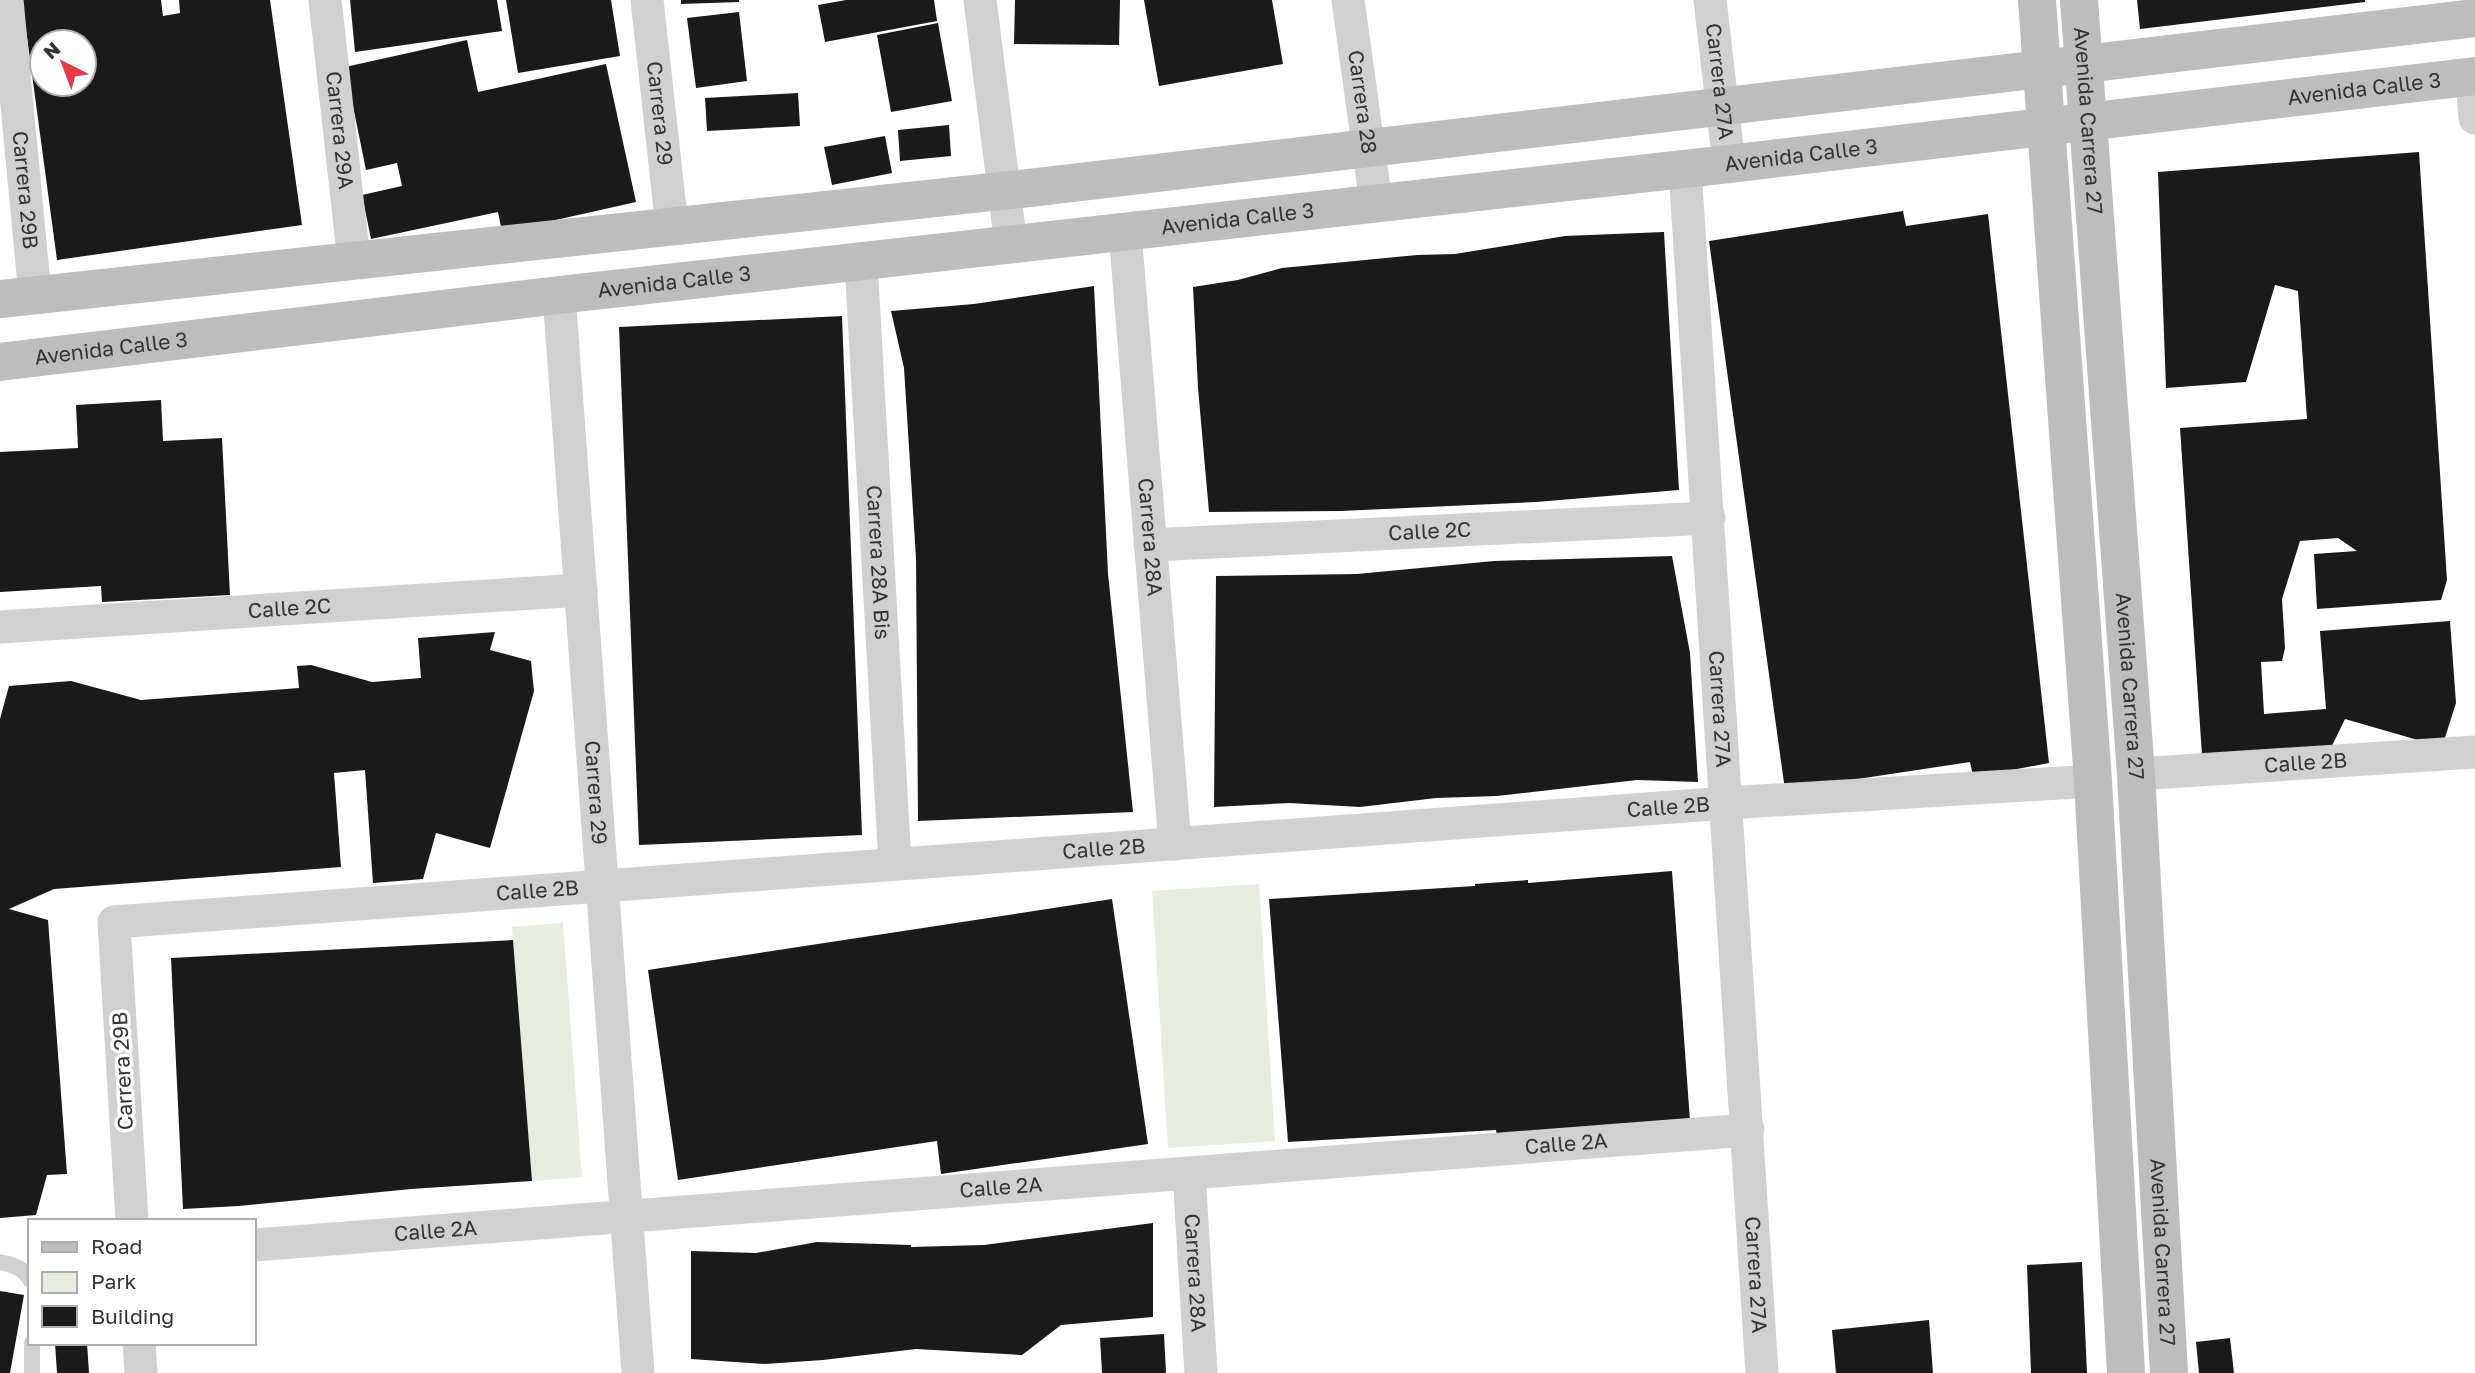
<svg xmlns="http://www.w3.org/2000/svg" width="2475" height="1373" font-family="'Golos Text',sans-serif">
  <rect width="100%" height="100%" fill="#fff"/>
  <g fill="#e6ecdf">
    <path d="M 1259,884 L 1275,1141 L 1168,1148 L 1152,891 Z"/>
    <path d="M 563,923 L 582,1177 L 532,1181 L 512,927 Z"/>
  </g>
  <g fill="#1a1a1a" fill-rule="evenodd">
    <path d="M 22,0 L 161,0 L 163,16 L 180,13 L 179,0 L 270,0 L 302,225 L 57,260 ZM 42,42 L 84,42 L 84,84 L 42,84 Z"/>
    <path d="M 350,0 L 497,0 L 502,31 L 355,52 Z"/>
    <path d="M 506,0 L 611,0 L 620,56 L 518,73 Z"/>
    <path d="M 681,0 L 739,0 L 739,2 L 681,4 Z"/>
    <path d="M 846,0 L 934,0 L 937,21 L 825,42 L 818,5 Z"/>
    <path d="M 1015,0 L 1120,0 L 1119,45 L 1014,44 Z"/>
    <path d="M 1144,0 L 1272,0 L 1283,64 L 1159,86 Z"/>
    <path d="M 2137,0 L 2365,0 L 2365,2 L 2140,29 Z"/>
    <path d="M 739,12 L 747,81 L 696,88 L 687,18 Z"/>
    <path d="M 938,23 L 952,101 L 891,112 L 877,35 Z"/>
    <path d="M 467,40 L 478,92 L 606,64 L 636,202 L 502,232 L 498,212 L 371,239 L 362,195 L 402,186 L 397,163 L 366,170 L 345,67 Z"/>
    <path d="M 798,93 L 800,126 L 707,131 L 705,98 Z"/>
    <path d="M 949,125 L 951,156 L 900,161 L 898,130 Z"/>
    <path d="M 885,136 L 892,173 L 832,185 L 824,147 Z"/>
    <path d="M 2419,152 L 2447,580 L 2441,600 L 2317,609 L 2314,554 L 2357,551 L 2338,538 L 2300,541 L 2282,599 L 2285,648 L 2282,661 L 2261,662 L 2264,714 L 2326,709 L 2320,631 L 2450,621 L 2456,703 L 2442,747 L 2345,719 L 2327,756 L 2202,755 L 2180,428 L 2307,419 L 2298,291 L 2275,285 L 2246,382 L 2166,388 L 2158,172 Z"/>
    <path d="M 1903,211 L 1906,226 L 1988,214 L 2049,763 L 2012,770 L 1975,785 L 1970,762 L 1785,790 L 1709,241 Z"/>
    <path d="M 1664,232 L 1679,490 L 1536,502 L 1341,511 L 1209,512 L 1198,388 L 1193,287 L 1238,280 L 1282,268 L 1417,255 L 1455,254 L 1565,236 Z"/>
    <path d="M 1094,286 L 1108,574 L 1133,812 L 918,821 L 916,558 L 904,368 L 891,311 L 974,304 Z"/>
    <path d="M 842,316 L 862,835 L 639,845 L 619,327 Z"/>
    <path d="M 161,400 L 163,441 L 222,438 L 230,595 L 102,602 L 101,586 L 0,592 L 0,452 L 78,448 L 76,405 Z"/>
    <path d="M 1672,556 L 1690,653 L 1698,782 L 1637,780 L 1497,796 L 1436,798 L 1360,807 L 1289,803 L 1214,807 L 1216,576 L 1357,574 L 1494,561 Z"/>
    <path d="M 495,632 L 490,650 L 531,661 L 534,691 L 490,848 L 436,833 L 423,879 L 373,883 L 365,770 L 334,773 L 341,867 L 54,889 L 9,909 L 48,920 L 67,1174 L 47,1175 L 36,1215 L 0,1218 L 0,719 L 9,686 L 71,681 L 141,700 L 299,688 L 297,666 L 311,665 L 372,682 L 421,678 L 418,638 Z"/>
    <path d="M 1672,871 L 1690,1121 L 1497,1136 L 1496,1130 L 1288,1142 L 1269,899 L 1475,886 L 1475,884 L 1528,880 L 1528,883 Z"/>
    <path d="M 1112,899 L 1148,1144 L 941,1174 L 937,1141 L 678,1180 L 648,970 Z"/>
    <path d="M 513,940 L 532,1181 L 411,1189 L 239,1206 L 183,1209 L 171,958 Z"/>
    <path d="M 1153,1223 L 1153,1317 L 1061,1325 L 1022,1355 L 916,1349 L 823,1360 L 765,1364 L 691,1359 L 691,1251 L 756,1253 L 817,1242 L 911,1245 L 911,1247 L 984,1245 Z"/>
    <path d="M 2082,1262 L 2087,1373 L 2031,1373 L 2027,1265 Z"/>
    <path d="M 0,1291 L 24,1295 L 10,1373 L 0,1373 Z"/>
    <path d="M 1929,1320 L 1933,1373 L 1836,1373 L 1832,1330 Z"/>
    <path d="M 1164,1334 L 1166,1373 L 1102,1373 L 1100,1338 Z"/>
    <path d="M 2230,1338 L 2234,1373 L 2199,1373 L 2196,1342 Z"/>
    <path d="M 55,1343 L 87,1343 L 89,1373 L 57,1373 Z"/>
  </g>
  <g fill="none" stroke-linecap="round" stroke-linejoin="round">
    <g stroke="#d0d0d0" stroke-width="16">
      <path d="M 0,1262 C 11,1264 25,1268 30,1280"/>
      <path d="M 32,1373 L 32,1343"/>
    </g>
    <g stroke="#d0d0d0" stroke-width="33">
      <path id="s1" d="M 7,0 L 35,295"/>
      <path id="s2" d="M 325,0 L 354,261"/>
      <path id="s3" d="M 647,0 L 672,227"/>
      <path d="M 980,0 L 1011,245"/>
      <path id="s4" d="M 1348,0 L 1376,203"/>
      <path id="s5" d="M 1710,0 L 1729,164"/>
      <path d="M 2472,77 L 2475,118"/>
      <path id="s6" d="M 1685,169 L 1762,1373"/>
      <path id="s7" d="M 1125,232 L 1175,844"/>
      <path id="s8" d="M 861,262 L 895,864"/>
      <path id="s9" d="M 559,295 L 638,1373"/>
      <path id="s10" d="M 1150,545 L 1709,518"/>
      <path id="s11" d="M 0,627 L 581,590"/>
      <path id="s12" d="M 2136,774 L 2475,752"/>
      <path id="s13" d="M 1189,1173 L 1201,1373"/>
      <path id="s14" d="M 132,1221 L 114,922 L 1727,803 L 2093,781"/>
      <path id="s15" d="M 254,1245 L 1748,1130"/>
      <path d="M 139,1343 L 141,1373"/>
    </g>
    <g stroke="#bdbdbd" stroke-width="38">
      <path d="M 2037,0 L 2093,781 L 2126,1373"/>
      <path id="s16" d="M 2079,0 L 2136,774 L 2169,1373"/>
      <path d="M 0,299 L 1038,187 L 2475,18"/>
      <path id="s17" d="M 0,362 L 559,295 L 1729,164 L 2475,76"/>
    </g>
  </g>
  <g text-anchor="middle" stroke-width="7" stroke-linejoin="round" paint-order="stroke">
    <g font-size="21" fill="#333" stroke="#fff">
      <text dy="7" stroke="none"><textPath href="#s5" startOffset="82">Carrera 27A</textPath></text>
      <text dy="7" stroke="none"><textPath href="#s17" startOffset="2380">Avenida Calle 3</textPath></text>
      <text dy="7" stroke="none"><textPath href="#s4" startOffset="103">Carrera 28</textPath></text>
      <text dy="7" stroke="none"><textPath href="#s3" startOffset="114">Carrera 29</textPath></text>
      <text dy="7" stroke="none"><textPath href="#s16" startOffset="121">Avenida Carrera 27</textPath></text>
      <text dy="7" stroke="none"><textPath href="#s2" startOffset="131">Carrera 29A</textPath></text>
      <text dy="7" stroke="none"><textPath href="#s17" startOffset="1813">Avenida Calle 3</textPath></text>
      <text dy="7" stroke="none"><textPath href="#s1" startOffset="191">Carrera 29B</textPath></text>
      <text dy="7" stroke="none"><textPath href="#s17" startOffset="1246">Avenida Calle 3</textPath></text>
      <text dy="7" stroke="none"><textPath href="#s17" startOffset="679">Avenida Calle 3</textPath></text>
      <text dy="7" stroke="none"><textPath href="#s17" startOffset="112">Avenida Calle 3</textPath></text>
      <text dy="7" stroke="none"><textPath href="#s10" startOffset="280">Calle 2C</textPath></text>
      <text dy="7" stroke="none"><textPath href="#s7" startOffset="306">Carrera 28A</textPath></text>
      <text dy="7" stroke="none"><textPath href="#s8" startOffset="301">Carrera 28A Bis</textPath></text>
      <text dy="7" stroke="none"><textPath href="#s11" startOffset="290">Calle 2C</textPath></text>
      <text dy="7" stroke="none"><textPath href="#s16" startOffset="688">Avenida Carrera 27</textPath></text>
      <text dy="7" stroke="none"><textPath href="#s6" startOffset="541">Carrera 27A</textPath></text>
      <text dy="7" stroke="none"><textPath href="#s12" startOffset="170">Calle 2B</textPath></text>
      <text dy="7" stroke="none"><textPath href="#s9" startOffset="499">Carrera 29</textPath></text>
      <text dy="7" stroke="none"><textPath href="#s14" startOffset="1858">Calle 2B</textPath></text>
      <text dy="7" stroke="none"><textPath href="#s14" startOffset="1292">Calle 2B</textPath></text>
      <text dy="7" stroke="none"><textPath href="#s14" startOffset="724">Calle 2B</textPath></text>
      <text transform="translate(123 1071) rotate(-93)" y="7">Carrera 29B</text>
      <text dy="7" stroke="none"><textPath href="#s15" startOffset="1316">Calle 2A</textPath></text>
      <text dy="7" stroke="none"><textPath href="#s15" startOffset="749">Calle 2A</textPath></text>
      <text dy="7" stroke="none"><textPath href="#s15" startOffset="182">Calle 2A</textPath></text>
      <text dy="7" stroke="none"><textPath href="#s16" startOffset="1255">Avenida Carrera 27</textPath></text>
      <text dy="7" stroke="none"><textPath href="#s13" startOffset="100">Carrera 28A</textPath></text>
      <text dy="7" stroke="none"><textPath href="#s6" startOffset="1108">Carrera 27A</textPath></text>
    </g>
  </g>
  <rect x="28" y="1219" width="228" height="126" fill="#ffffff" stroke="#adadad" stroke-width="2"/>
  <rect x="42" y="1242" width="35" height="10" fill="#bdbdbd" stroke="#adadad" stroke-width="2"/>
  <text x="91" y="1254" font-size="21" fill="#333333">Road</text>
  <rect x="42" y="1272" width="35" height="21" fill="#e6ecdf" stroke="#adadad" stroke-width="2"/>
  <text x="91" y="1289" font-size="21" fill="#333333">Park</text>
  <rect x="42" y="1306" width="35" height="21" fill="#1a1a1a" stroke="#adadad" stroke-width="2"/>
  <text x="91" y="1324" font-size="21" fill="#333333">Building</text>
  <g transform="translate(63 63) rotate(318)"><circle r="33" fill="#ffffff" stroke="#adadad" stroke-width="2"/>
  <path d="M0-5L12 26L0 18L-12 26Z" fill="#e63946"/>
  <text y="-10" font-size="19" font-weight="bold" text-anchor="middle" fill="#333333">N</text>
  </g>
</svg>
